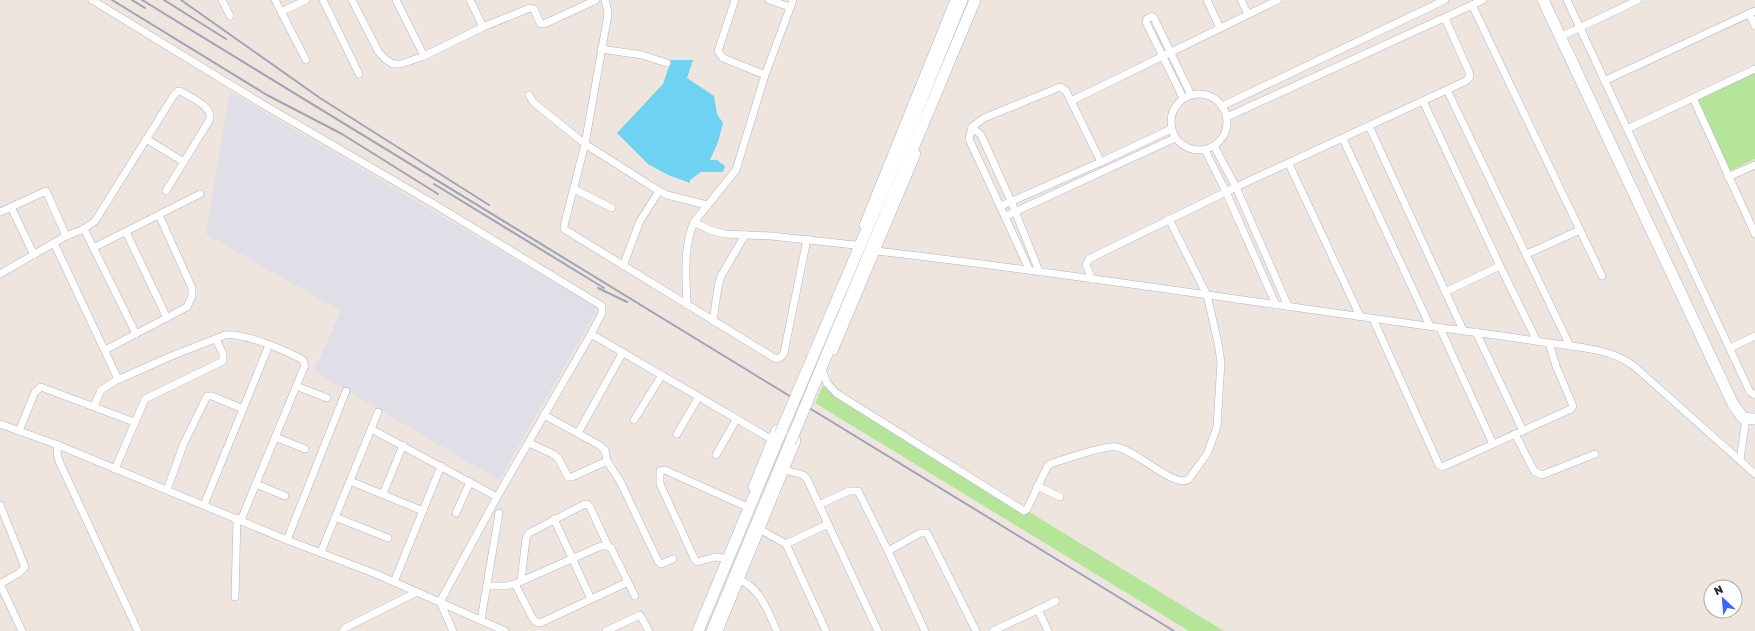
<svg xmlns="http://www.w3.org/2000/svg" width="1755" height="631" font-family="'Golos Text',sans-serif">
  <rect width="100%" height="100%" fill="#eee6de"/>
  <path fill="#e0dee6" d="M 230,92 L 598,308 L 499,480 L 314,371 L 341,311 L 206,234 Z"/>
  <g fill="#b5e599">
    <path d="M 1755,73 L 1755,159 L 1730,171 L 1697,100 Z"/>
    <path d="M 823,386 L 1224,631 L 1189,631 L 815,403 Z"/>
  </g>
  <path fill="#6ed3f2" d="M 671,60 L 693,60 L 687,78 L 714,96 L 717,114 L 723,123 L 718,142 L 710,160 L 717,160 L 725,166 L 723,172 L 701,172 L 690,180 L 690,183 L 668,175 L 648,164 L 617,133 L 663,84 Z"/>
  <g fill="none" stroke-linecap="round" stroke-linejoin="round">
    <defs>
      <g id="street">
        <path d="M 92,0 L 264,105 L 434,204 L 602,306 L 602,313 L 591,334 L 497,497 L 440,602 L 453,631"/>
        <path d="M 222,0 L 230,16"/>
        <path d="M 275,0 L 306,60"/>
        <path d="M 323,0 L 359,74"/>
        <path d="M 352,0 L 378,51 L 385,59 L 393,64 L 401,64 L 424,56 L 483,27 L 530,8 L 534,9 L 540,23 L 544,24 L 596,0"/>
        <path d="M 396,0 L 424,56"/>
        <path d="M 470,0 L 483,27"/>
        <path d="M 605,0 L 608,12 L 607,20 L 585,144 L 564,226 L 564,229 L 776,359 L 781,357 L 784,353 L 807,239"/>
        <path d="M 735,0 L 718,51 L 723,58 L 765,75"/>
        <path d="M 769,0 L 790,7"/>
        <path d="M 1207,0 L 1220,28"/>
        <path d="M 1241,0 L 1248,14"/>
        <path d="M 1567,0 L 1750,392 L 1755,395"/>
        <path d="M 1472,5 L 1602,276"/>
        <path d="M 281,12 L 306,0"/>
        <path d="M 1749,13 L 1755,26"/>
        <path d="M 1560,37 L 1638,0"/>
        <path d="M 601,49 L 642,55 L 667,63"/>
        <path d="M 1604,81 L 1755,11"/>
        <path d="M 1447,90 L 1570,346"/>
        <circle cx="1199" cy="122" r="28"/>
        <path d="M 529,95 L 533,102 L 585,144 L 659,191 L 667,195 L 707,205"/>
        <path d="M 1183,98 L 1146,22 L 1147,19 L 1152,16 L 1154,18 L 1191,95"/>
        <path d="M 1693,98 L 1755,234"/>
        <path d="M 1071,101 L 1278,0"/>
        <path d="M 1423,101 L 1500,266 L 1537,341"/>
        <path d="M 1222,106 L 1445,0"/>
        <path d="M 1227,117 L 1483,0"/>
        <path d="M 1369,126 L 1463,330"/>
        <path d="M 972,127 L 981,135 L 1011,201 L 1039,271"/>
        <path d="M 1627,129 L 1755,69"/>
        <path d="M 146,139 L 184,162"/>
        <path d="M 1343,139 L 1430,326"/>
        <path d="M 1214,146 L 1236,187 L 1288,306"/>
        <path d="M 1205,150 L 1226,192 L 1276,305"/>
        <path d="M 1289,164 L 1360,316"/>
        <path d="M 1728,177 L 1755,165"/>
        <path d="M 574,189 L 612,208"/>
        <path d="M 1001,206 L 1101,162 L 1171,129"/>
        <path d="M 11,207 L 34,255"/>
        <path d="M 0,212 L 46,191 L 66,236"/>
        <path d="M 1006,216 L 1175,138"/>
        <path d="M 694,222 L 710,230 L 725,234 L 771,236 L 855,245"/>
        <path d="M 863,225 L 954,0"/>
        <path d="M 84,229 L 136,334"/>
        <path d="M 126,232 L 167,318"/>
        <path d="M 54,243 L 118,379"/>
        <path d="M 93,248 L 200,194"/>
        <path d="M 877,251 C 1058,272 1239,300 1420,325 C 1463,331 1506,336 1549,343 C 1578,347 1611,349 1634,366 L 1755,474"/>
        <path d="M 1527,254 L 1580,230"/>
        <path d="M 623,266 L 640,221 L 659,191"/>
        <path d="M 1029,269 L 969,139 L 972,127 L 984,118 L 1060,87 L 1066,91 L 1071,101 L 1101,162"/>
        <path d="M 0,274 L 66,236 L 84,229 L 95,221 L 174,95 L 178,91 L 182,92 C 192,98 212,106 210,119 L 166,191"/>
        <path d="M 1092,279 L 1086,265 L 1089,259 L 1236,187 L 1466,81 L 1470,76 L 1469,72 L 1445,18"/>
        <path d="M 1445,292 L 1500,266"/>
        <path d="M 687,305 C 686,278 683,247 694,222 L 736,170 L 765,75 L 793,0"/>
        <path d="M 1373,319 L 1439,465 L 1442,467 L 1571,409 L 1573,406 L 1556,366 L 1549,343"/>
        <path d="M 713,321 L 718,287 L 721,276 L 745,235"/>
        <path d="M 1440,328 L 1493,444"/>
        <path d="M 1476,332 L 1523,431"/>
        <path d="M 591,334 L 771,439"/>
        <path d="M 1730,348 L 1755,336"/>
        <path d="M 105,350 L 187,307 L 192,296 L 192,288 L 159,215"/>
        <path d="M 834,351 L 917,154"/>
        <path d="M 823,372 L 827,383 L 836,393 L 1024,511 L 1027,509 L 1047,467 L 1050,464 C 1062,460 1107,445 1116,447 C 1137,450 1170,486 1188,480 L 1207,454 L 1217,427 L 1221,362 L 1218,343 L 1207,295 L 1169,219"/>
        <path d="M 296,386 L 327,398"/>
        <path d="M 94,406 L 101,390 L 115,381 L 169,357 L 225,335 C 243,332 287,351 303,360 L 305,365 L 241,520"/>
        <path d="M 544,415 L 599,445 L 605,450 L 607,461"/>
        <path d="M 634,420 L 662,375"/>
        <path d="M 0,424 L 58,445 L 287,540 L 376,574 L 505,631"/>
        <path d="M 371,429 L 497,497"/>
        <path d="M 19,431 L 35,392 L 41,387 L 134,422"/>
        <path d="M 578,433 L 623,352"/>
        <path d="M 677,434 L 698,398"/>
        <path d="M 1515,434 L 1534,471 L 1542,475 L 1595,454"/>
        <path d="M 275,437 L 305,449"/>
        <path d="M 529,443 L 553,454 L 558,458 L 568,477 L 572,477 L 607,461 L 620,481 L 658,561 L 661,564 L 673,559"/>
        <path d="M 58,445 L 57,453 L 59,461 L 138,631"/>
        <path d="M 716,455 L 736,420"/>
        <path d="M 1740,460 L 1746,418"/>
        <path d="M 115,469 L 145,399 L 223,361 L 223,354 L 216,339"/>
        <path d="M 785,470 L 803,475 L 807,479 L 878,631"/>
        <path d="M 350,481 L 423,511"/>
        <path d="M 256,484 L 285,496"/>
        <path d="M 1037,486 L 1060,497"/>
        <path d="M 167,490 L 184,443 L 207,396 L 212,396 L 243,409"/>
        <path d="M 383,494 L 403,445"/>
        <path d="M 0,505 L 25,567 L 19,573 L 0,584"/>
        <path d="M 204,505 L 269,345"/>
        <path d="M 819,505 L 849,491 L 858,491 L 888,551 L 925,631"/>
        <path d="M 456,513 L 470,482"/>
        <path d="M 335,517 L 388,538"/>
        <path d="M 554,519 L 591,599"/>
        <path d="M 761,530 L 786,544 L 826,631"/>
        <path d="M 287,540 L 346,391"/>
        <path d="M 786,544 L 828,524"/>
        <path d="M 888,551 L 920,533 L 927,533 L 976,631"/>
        <path d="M 321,552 L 378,412"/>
        <path d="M 723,558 L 715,557 L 697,562 L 695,560 L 660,484 L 660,471 L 665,470 L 745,506"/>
        <path d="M 740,580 C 761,589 768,612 777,631"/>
        <path d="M 521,581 L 526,538 L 529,533 L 583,505 L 587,504 L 590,507 L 608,546"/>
        <path d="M 394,582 L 441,466"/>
        <path d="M 0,584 L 22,631"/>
        <path d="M 515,584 L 533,619 L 536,622 L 540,623 L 628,582"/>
        <path d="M 487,586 L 505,586 L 515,584 L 601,546 L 608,546 L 611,548 L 635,596"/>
        <path d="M 235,597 L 237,518"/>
        <path d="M 1038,610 L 1048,631"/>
        <path d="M 481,620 L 499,513"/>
        <path d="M 343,631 L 345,628 L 417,592"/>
        <path d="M 606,631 L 640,615 L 649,631"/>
        <path d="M 719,631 L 797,441 L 796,437 L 778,428 L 775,430 L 752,487"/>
        <path d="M 993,631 L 1056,601"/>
      </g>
      <g id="secondary">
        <path d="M 1543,0 L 1733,404 L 1743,418 L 1755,419"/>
        <path d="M 803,380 L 904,142 L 962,0"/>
        <path d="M 814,385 L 975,0"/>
        <path d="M 698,631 L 780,434"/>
        <path d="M 712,631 L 790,443"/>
      </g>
    </defs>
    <use href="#street" stroke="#b2b5c0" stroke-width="8"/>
    <use href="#secondary" stroke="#b2b5c0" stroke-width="12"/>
    <use href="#street" stroke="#fff" stroke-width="7"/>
    <use href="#secondary" stroke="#fff" stroke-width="11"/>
    <g stroke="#a0a4b6" stroke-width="2">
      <path d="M 112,0 L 267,95 L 342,134 L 438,194"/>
      <path d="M 132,0 L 145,8"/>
      <path d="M 142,0 L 1174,631"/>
      <path d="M 164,0 L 226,39"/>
      <path d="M 181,0 L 320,98 L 489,205"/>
      <path d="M 434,184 L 604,288"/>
      <path d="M 598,288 L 627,302"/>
    </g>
    <defs>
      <g id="secondary-bridge">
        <path d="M 780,434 L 803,380"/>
        <path d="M 790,443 L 814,385"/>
      </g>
    </defs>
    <use href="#secondary-bridge" stroke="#b2b5c0" stroke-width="12" stroke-linecap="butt"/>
    <use href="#secondary-bridge" stroke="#fff" stroke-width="11"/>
  </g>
  <g transform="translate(1723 599) rotate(334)"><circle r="19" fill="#ffffff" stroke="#ababab"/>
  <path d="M0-3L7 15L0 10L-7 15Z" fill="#3a64fe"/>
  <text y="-6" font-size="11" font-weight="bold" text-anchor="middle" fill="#2c2c2c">N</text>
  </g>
</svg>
